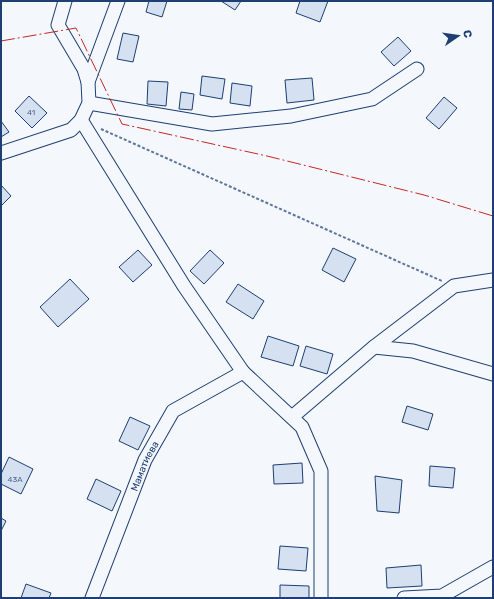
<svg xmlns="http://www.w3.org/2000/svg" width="494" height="599" font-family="Rubik,sans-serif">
  <rect width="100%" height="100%" fill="#f4f7fb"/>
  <g fill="#d5e0f0" stroke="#1d3f73">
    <path d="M 149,1 L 167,1 L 162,17 L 146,12 Z"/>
    <path d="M 221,1 L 241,1 L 235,10 Z"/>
    <path d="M 300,1 L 328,1 L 320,22 L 296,13 Z"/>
    <path d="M 123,33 L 139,36 L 133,62 L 117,59 Z"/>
    <path d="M 398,37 L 411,51 L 394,66 L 381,52 Z"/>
    <path d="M 202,76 L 225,79 L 222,99 L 200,95 Z"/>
    <path d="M 312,78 L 314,100 L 287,103 L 285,80 Z"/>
    <path d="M 148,81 L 168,82 L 166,106 L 147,104 Z"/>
    <path d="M 232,83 L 252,86 L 250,106 L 230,103 Z"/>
    <path d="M 181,92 L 194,94 L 192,110 L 179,109 Z"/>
    <path d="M 29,96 L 47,113 L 32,128 L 15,111 Z"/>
    <path d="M 444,97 L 457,108 L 439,129 L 426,118 Z"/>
    <path d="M 1,121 L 9,132 L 1,137 Z"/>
    <path d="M 1,185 L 11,196 L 1,206 Z"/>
    <path d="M 333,248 L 356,259 L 344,282 L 322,270 Z"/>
    <path d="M 138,250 L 152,265 L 133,282 L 119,267 Z"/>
    <path d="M 210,250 L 224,263 L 204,284 L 190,271 Z"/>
    <path d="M 70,279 L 89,299 L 58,327 L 40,307 Z"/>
    <path d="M 238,284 L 264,301 L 253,319 L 226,302 Z"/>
    <path d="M 268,336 L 299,346 L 293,366 L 261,357 Z"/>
    <path d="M 306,346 L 333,354 L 327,374 L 300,366 Z"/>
    <path d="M 407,406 L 433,414 L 428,430 L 402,422 Z"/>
    <path d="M 130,417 L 150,426 L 138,450 L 119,441 Z"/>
    <path d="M 9,457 L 33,469 L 21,494 L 1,484 L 1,474 Z"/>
    <path d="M 302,463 L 303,483 L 274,484 L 273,465 Z"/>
    <path d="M 430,466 L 455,468 L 453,488 L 429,486 Z"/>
    <path d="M 375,476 L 402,480 L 399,513 L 377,511 Z"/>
    <path d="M 96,479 L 121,491 L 112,511 L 87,499 Z"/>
    <path d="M 1,518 L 6,521 L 1,531 Z"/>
    <path d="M 280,546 L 308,548 L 306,571 L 278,569 Z"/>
    <path d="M 421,565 L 422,586 L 387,588 L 386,568 Z"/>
    <path d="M 26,584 L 51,593 L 49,598 L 21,598 Z"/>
    <path d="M 280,585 L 309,586 L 309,598 L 280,598 Z"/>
  </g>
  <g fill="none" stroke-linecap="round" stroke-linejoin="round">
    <defs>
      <g id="minor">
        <path d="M 88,82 L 118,1"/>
        <path d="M 89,103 L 212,124 L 291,116 L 372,99 L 417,69"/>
        <path d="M 81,120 L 184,286 L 243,372 L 302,427 L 321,471 L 321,598"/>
        <path d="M 1,153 L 71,130 L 81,120 L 89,103 L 88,82 L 84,69 L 58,25 L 65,1"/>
        <path d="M 374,347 L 413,351 L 493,374"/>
        <path d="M 292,417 L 374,347 L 454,286 L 493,280"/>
        <path id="s1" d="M 92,598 L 145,460 L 173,411 L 243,372"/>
        <path d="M 404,598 L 442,596 L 493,567"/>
      </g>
    </defs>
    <use href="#minor" stroke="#1d3f73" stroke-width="15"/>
    <path stroke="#5e769c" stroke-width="2" stroke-dasharray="3 2" stroke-linecap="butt" d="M 101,129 L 442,281"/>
    <use href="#minor" stroke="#f4f7fb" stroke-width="13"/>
    <path stroke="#c62828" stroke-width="1" stroke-dasharray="14 3 2 3" stroke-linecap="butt" d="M 1,41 L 76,28 L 122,124 L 267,156 L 424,195 L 493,216"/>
  </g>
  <g text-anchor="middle" stroke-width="3" stroke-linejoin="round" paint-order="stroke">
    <g font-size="8" fill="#4b6792">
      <text x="31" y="115">41</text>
      <text x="15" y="482">43А</text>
    </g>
    <g font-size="10" fill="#1d3f73" stroke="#f4f7fb">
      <text dy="4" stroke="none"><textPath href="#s1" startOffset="142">Маматиева</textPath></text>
    </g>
  </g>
  <rect width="494" height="599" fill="none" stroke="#1d3f73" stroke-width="4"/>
  <g transform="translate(458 36) rotate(77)" stroke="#f4f7fb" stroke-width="3" paint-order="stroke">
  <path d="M0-3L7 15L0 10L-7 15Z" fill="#1d3f73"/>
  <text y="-6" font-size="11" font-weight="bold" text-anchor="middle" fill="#1d3f73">С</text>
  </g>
</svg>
